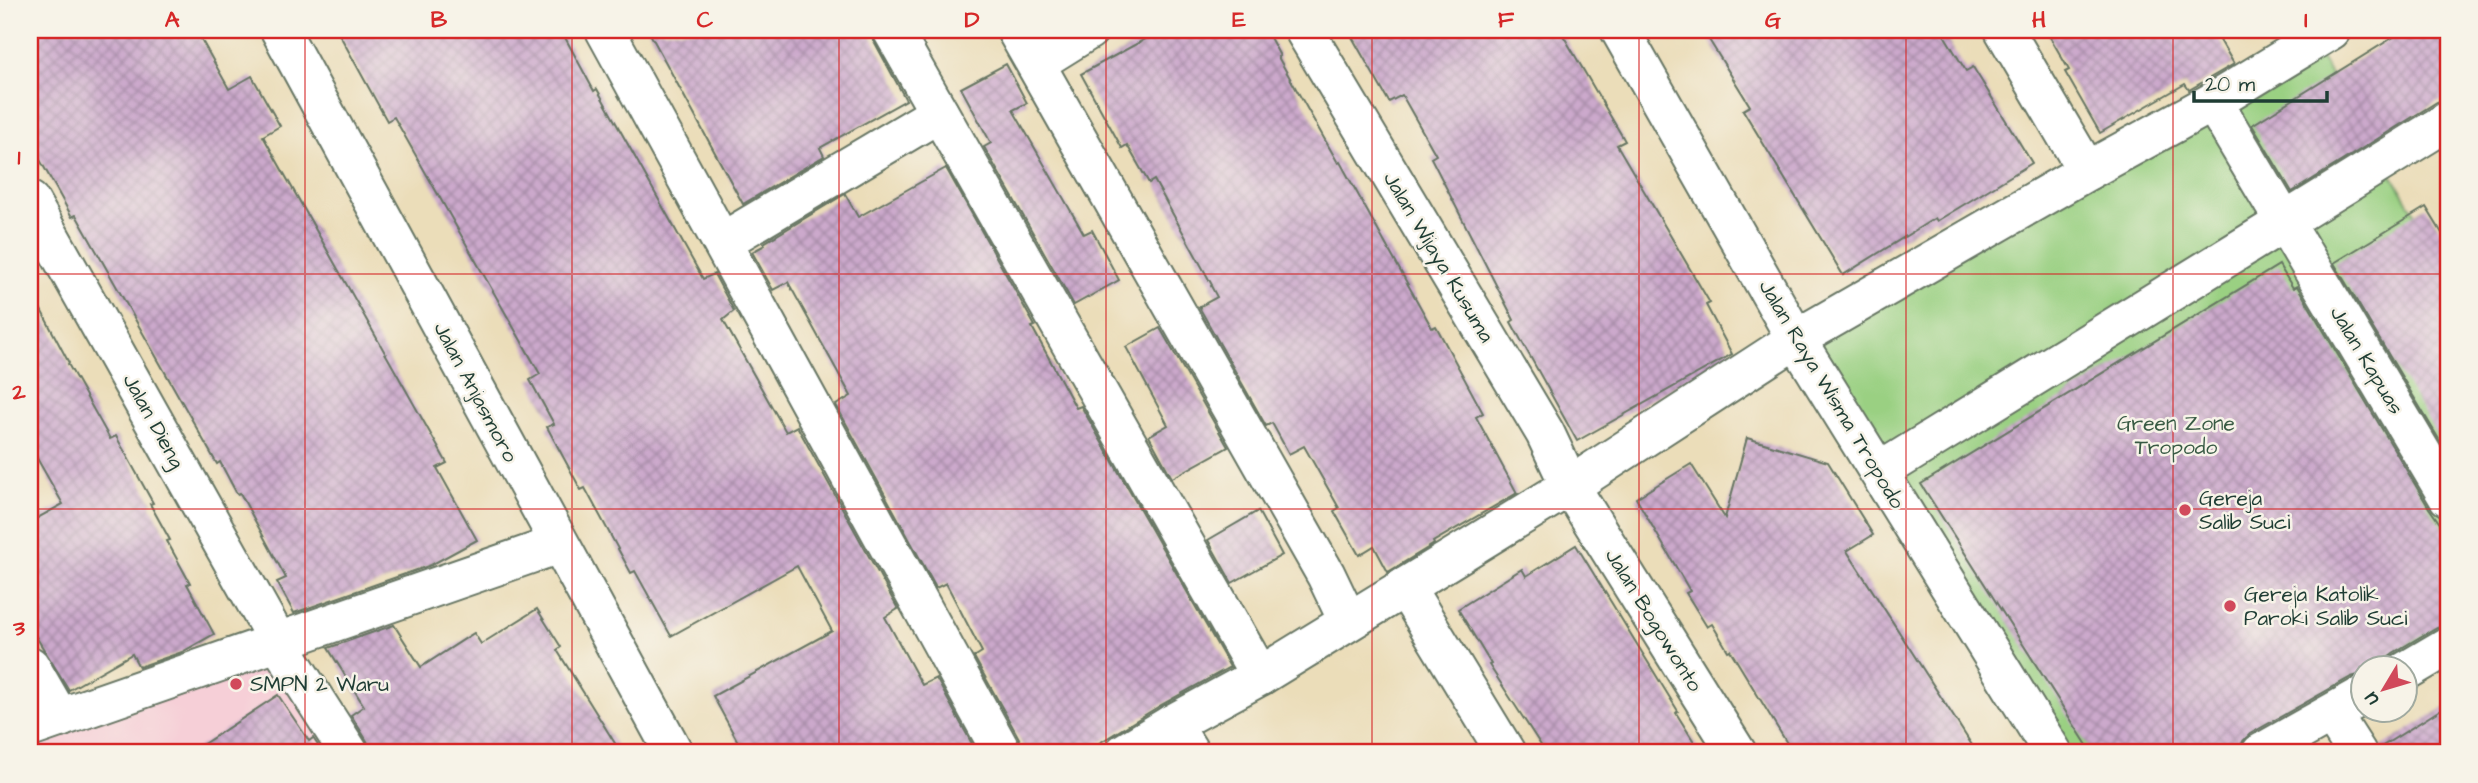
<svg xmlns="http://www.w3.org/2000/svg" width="2478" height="783" font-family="'Architects Daughter',sans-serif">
  <defs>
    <pattern id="building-cross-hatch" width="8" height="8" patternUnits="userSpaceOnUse" patternTransform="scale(1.75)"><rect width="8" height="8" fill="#cca9cc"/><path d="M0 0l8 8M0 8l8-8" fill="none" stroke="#a58ba6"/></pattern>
  </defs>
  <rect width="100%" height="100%" fill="#f7f3e8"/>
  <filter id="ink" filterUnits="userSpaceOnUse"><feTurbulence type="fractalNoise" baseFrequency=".0143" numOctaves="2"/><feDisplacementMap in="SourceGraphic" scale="14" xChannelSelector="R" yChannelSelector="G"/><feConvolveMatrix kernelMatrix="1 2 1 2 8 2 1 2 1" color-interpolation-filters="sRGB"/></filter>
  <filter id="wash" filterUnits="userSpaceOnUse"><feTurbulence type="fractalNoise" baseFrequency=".00686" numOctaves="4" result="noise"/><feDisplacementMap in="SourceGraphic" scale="28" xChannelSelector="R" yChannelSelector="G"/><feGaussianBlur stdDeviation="1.57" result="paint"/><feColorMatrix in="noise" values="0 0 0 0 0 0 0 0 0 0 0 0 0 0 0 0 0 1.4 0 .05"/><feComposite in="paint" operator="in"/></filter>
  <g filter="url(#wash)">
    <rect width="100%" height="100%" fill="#ebddb9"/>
    <path fill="#f6cfd7" d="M 280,651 L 344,753 L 30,753 L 30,727 Z"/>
    <path fill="#9ad082" stroke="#5c865b" stroke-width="2" d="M 2311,42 L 2448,267 L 2448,646 L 2404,668 L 2362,668 L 2362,696 L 2261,753 L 2053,753 L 1796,339 Z"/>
    <g id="blocks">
      <g fill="url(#building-cross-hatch)">
        <path d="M 30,30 L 196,30 L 229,89 L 252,76 L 280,126 L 263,136 L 447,463 L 437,468 L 477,540 L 431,565 L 294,613 L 277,582 L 286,578 L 240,493 L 237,494 L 220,462 L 217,464 L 76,215 L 72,217 L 30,142 Z"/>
        <path d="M 337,30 L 561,30 L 594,91 L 597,89 L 703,279 L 714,274 L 734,311 L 723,320 L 786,432 L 797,426 L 898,609 L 885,617 L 922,685 L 936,678 L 977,753 L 744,753 L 713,696 L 832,631 L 797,566 L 671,636 L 635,571 L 631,573 L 585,488 L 581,490 L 547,427 L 554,424 L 530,380 L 540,374 L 394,117 L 387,121 Z"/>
        <path d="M 648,30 L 868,30 L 906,100 L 820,148 L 824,156 L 743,204 Z"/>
        <path d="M 1162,30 L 1266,30 L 1280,56 L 1278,57 L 1338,163 L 1340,162 L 1432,328 L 1436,326 L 1483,413 L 1476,417 L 1517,493 L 1433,542 L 1434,544 L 1388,572 L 1374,546 L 1359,555 L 1334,511 L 1339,508 L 1304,446 L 1289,454 L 1272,423 L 1266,426 L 1199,307 L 1217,297 L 1211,286 L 1212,285 L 1154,180 L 1149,183 L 1127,145 L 1122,148 L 1081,74 Z"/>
        <path d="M 1348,30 L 1560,30 L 1625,141 L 1617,145 L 1710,303 L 1706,305 L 1732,354 L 1577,441 L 1511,322 L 1514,320 L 1431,158 L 1436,155 L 1402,95 L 1389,102 Z"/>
        <path d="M 1703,30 L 1941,30 L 1966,71 L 1973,67 L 2032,163 L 1937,221 L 1935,218 L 1843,275 L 1743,110 L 1750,106 Z"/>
        <path d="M 2046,30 L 2214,30 L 2234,64 L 2189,90 L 2185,84 L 2100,133 L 2065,72 L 2069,70 Z"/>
        <path d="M 2405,30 L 2448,30 L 2448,99 L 2437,102 L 2292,192 L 2252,125 Z"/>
        <path d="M 1006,64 L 1027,103 L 1013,110 L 1084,234 L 1092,230 L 1119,280 L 1074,305 L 984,147 L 991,143 L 961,88 Z"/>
        <path d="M 946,168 L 1035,326 L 1032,327 L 1076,408 L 1081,406 L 1230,667 L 1161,705 L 1083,753 L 1024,753 L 1021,742 L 974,657 L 982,652 L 946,583 L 936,588 L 836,405 L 851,396 L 788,282 L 773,290 L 752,252 L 765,245 L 764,243 L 845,194 L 858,217 Z"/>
        <path d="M 2426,207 L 2448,243 L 2448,443 L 2443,446 L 2334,263 Z"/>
        <path d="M 2279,265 L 2293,288 L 2297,286 L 2429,508 L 2448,535 L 2448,624 L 2437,627 L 2393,653 L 2374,668 L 2362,668 L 2362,674 L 2351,677 L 2250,734 L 2243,741 L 2238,753 L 2092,753 L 1921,484 Z"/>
        <path d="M 30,289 L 69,363 L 68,364 L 110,439 L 116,436 L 153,503 L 150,504 L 170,540 L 167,541 L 190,583 L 187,584 L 214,634 L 182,652 L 139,667 L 132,654 L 69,690 L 30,627 L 30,522 L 63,504 L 30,446 Z"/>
        <path d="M 1160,328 L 1228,447 L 1172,478 L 1149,436 L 1168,425 L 1126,347 Z"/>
        <path d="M 1747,438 L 1828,462 L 1873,535 L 1847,551 L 1977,753 L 1793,753 L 1730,650 L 1728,651 L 1712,624 L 1707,627 L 1686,593 L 1690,591 L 1636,498 L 1691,464 L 1725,518 Z"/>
        <path d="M 1258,511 L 1282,555 L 1232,583 L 1208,540 Z"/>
        <path d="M 1576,545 L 1678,711 L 1676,713 L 1701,753 L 1546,753 L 1489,665 L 1491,664 L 1458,609 L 1522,569 L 1526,576 Z"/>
        <path d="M 537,609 L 561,647 L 557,650 L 621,753 L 371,753 L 367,741 L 351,715 L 364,706 L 328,648 L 394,625 L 421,667 L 474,633 L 481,644 Z"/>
        <path d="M 278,695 L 309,741 L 313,738 L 323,753 L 190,753 Z"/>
        <path d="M 2448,705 L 2448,753 L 2379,753 L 2378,749 Z"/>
      </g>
    </g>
  </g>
  <g filter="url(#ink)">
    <use href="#blocks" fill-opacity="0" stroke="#667563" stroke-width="2"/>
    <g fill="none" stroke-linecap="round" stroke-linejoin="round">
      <defs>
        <g id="minor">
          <path d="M 280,30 L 674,753"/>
          <path d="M 605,30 L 1002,753"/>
          <path d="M 892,30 L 1260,676"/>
          <path d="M 1016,30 L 1326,575 L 1348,621"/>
          <path d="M 1304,30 L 1545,433 L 1570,486 L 1737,753"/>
          <path d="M 1620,30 L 1796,339 L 2053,753"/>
          <path d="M 2004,30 L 2087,171"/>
          <path d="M 1036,63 L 1089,30"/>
          <path d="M 2213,102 L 2448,497"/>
          <path d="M 30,201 L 278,642 L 349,753"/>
          <path d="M 722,242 L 939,113"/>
          <path d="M 1879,472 L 2448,121"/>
          <path d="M 1405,587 L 1506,753"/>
          <path d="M 30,666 L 60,718"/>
          <path d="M 2404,672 L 2448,646"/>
          <path d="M 2332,714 L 2357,753"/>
          <path d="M 1172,724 L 1190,753"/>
          <path d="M 30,728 L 559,544"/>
          <path d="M 1124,753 L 1172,724 L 1260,676 L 1570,486 L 1796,339 L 2087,171 L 2213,102 L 2331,30"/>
          <path d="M 2261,753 L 2362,696"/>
        </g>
      </defs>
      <use href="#minor" stroke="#667563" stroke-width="42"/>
      <use href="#minor" stroke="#fff" stroke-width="38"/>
    </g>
  </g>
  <path fill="none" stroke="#d62828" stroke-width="2" stroke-opacity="0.55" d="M 305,30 L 305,753M 572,30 L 572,753M 839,30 L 839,753M 1106,30 L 1106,753M 1372,30 L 1372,753M 1639,30 L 1639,753M 1906,30 L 1906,753M 2173,30 L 2173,753M 30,274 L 2448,274M 30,509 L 2448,509"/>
  <g fill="#d1495b" stroke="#f7f3e8" stroke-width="2.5">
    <circle cx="2185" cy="510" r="7"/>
    <circle cx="2230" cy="606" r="7"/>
    <circle cx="236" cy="684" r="7"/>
  </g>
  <g text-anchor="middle" stroke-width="5" stroke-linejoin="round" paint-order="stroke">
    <g font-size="21" fill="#1f3d34" stroke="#f7f3e8">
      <text transform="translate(1439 257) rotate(59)" y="7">Jalan Wijaya Kusuma</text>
      <text transform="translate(2367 360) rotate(59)" y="7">Jalan Kapuas</text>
      <text transform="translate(476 392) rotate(62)" y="7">Jalan Anjasmoro</text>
      <text transform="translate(1832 394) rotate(59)" y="7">Jalan Raya Wisma Tropodo</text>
      <text transform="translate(154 421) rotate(61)" y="7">Jalan Dieng</text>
      <text transform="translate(1654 620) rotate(58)" y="7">Jalan Bogowonto</text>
    </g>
    <g font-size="21" fill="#385a44" stroke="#f7f3e8">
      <text x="2176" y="430">Green Zone<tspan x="2176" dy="24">Tropodo</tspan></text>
    </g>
    <g font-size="21" fill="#1f3d34" stroke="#f7f3e8" text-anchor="start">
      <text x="2199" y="505">Gereja<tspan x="2199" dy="24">Salib Suci</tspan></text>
      <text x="2244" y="601">Gereja Katolik<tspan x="2244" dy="24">Paroki Salib Suci</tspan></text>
      <text x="250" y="691">SMPN 2 Waru</text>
    </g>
  </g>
  <rect width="2478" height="783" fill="none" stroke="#f7f3e8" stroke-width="77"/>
  <g transform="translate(2384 689) rotate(232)"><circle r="33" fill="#f7f3e8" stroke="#a1aaa0" stroke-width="2"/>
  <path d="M0-5L12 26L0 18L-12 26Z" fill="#d1495b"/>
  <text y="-10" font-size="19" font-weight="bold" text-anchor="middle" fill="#1f3d34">U</text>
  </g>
  <path d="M2194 91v10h133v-10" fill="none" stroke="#1f3d34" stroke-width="3.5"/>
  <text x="2205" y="91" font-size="21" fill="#1f3d34" stroke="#f7f3e8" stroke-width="5" paint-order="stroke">20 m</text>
  <rect x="38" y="38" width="2402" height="706" fill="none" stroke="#d62828" stroke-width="2.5"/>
  <g font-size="23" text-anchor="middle" font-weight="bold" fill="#d62828">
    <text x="172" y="27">A</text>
    <text x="439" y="27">B</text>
    <text x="705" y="27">C</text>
    <text x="972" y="27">D</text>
    <text x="1239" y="27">E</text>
    <text x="1506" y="27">F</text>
    <text x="1773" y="27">G</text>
    <text x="2039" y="27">H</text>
    <text x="2306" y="27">I</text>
    <text x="19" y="164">1</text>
    <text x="19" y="399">2</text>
    <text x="19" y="635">3</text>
  </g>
</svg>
